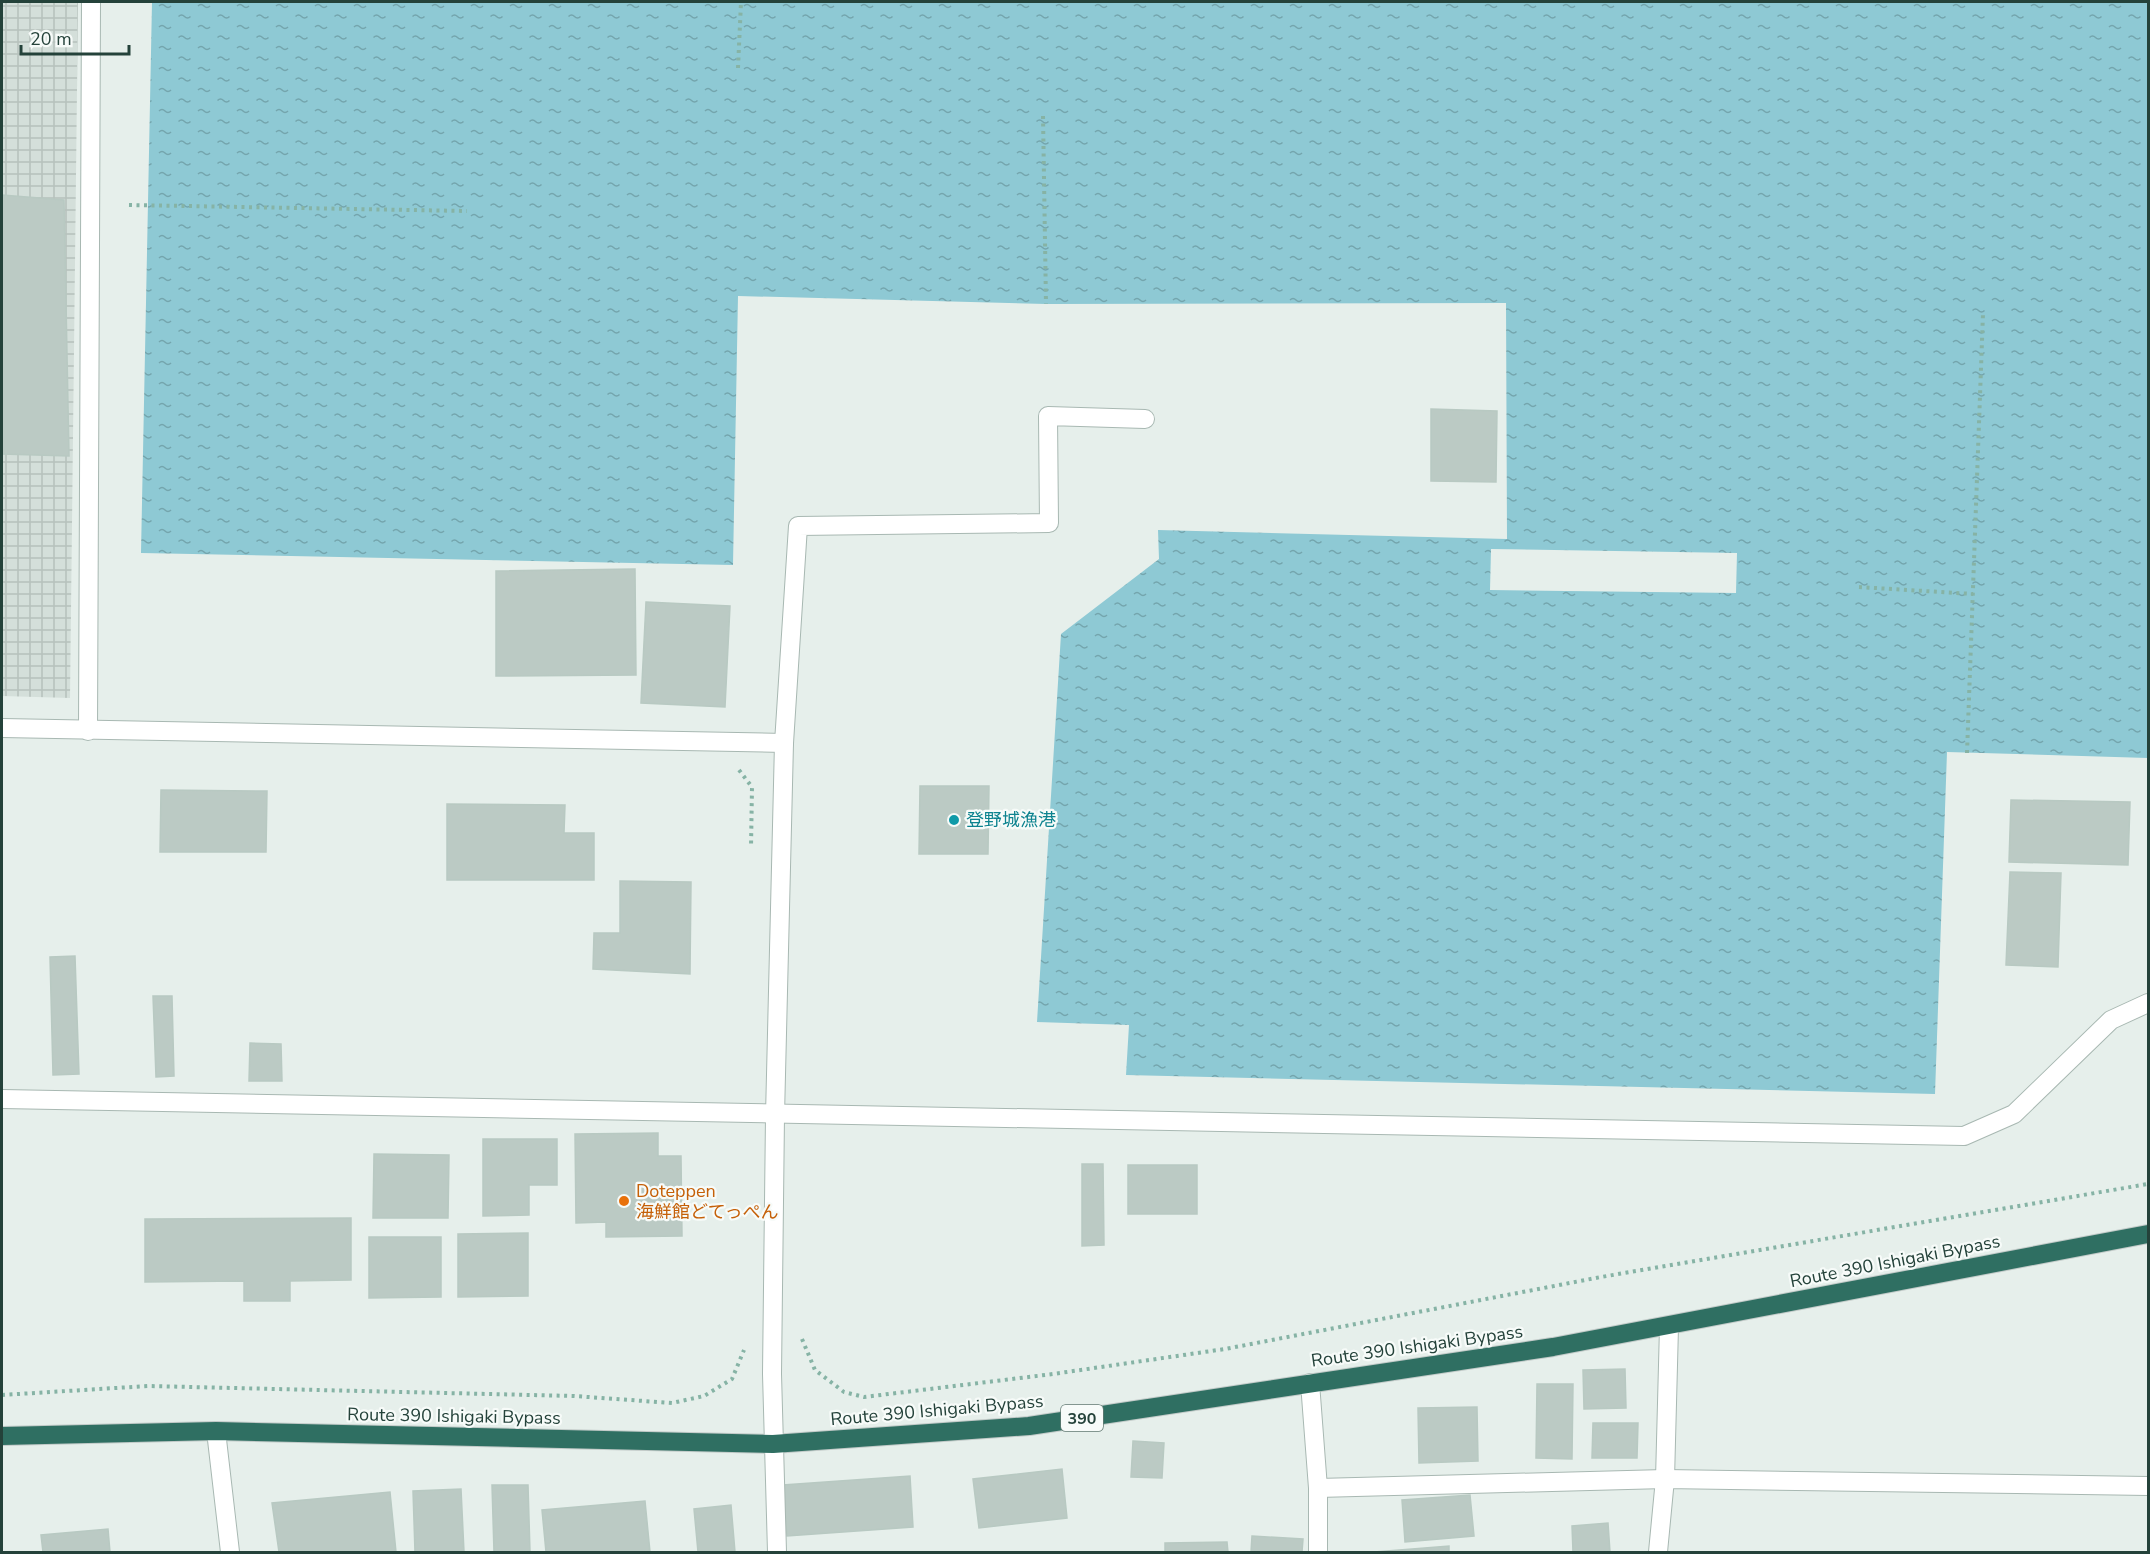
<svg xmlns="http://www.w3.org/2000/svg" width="2150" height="1554" font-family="'Nunito Sans','Noto Sans JP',sans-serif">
  <defs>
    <pattern id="industrial-grid" width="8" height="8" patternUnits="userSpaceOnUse" patternTransform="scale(1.5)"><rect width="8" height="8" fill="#d4dfda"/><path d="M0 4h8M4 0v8" fill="none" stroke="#b6c1bc"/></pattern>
    <pattern id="water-ripples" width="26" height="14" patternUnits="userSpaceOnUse" patternTransform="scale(1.5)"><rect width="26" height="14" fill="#8ec9d4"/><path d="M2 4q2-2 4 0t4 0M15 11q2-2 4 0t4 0" fill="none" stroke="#74a5ad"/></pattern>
  </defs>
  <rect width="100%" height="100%" fill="#e6efeb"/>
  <path fill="url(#industrial-grid)" d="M 2,2 L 78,2 L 70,698 L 2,696 Z"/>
  <path fill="url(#water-ripples)" d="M 152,2 L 2148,2 L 2148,758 L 1947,752 L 1935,1094 L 1126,1075 L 1129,1025 L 1037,1022 L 1061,634 L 1159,559 L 1158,530 L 1507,539 L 1506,303 L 1046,304 L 738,296 L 733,565 L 141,553 Z"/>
  <path fill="#e6efeb" d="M 1491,549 L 1737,553 L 1736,593 L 1490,590 Z"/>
  <g fill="#bbcac4" stroke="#b8c9c2" stroke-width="1.5">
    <path d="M 2,195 L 64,200 L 69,456 L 2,454 Z"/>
    <path d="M 1431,409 L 1497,411 L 1496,482 L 1431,481 Z"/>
    <path d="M 635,569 L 636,675 L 496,676 L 496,571 Z"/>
    <path d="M 646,602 L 730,606 L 725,707 L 641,703 Z"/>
    <path d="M 920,786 L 989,786 L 988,854 L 919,854 Z"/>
    <path d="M 161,790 L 267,791 L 266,852 L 160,852 Z"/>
    <path d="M 2011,800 L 2130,802 L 2128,865 L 2009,862 Z"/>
    <path d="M 447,804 L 565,805 L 564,833 L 594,833 L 594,880 L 447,880 Z"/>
    <path d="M 2010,872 L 2061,873 L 2058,967 L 2006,965 Z"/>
    <path d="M 620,881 L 691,882 L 690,974 L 593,969 L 594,933 L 620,933 Z"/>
    <path d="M 75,956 L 79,1074 L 53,1075 L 50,957 Z"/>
    <path d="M 153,996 L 172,996 L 174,1076 L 156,1077 Z"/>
    <path d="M 250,1043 L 281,1044 L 282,1081 L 249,1081 Z"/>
    <path d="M 658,1133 L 658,1156 L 681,1156 L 682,1236 L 606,1237 L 606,1222 L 576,1223 L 575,1134 Z"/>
    <path d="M 483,1139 L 557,1139 L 557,1185 L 529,1185 L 529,1215 L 483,1216 Z"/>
    <path d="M 374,1154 L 449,1155 L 448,1218 L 373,1218 Z"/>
    <path d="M 1082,1164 L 1103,1164 L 1104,1245 L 1082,1246 Z"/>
    <rect x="1128" y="1165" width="69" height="49"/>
    <path d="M 351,1218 L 351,1280 L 290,1281 L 290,1301 L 244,1301 L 244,1281 L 145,1282 L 145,1219 Z"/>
    <path d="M 528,1233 L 528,1296 L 458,1297 L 458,1234 Z"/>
    <path d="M 369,1237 L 441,1237 L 441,1297 L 369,1298 Z"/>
    <path d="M 1625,1369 L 1626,1408 L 1584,1409 L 1583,1370 Z"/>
    <path d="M 1537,1384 L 1573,1384 L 1572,1459 L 1536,1458 Z"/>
    <path d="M 1477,1407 L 1478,1461 L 1419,1463 L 1418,1408 Z"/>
    <path d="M 1593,1423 L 1638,1423 L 1637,1458 L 1592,1458 Z"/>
    <path d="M 1133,1441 L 1164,1443 L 1162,1478 L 1131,1477 Z"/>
    <path d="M 1062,1469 L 1067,1518 L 979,1528 L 973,1479 Z"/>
    <path d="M 910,1476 L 913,1527 L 787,1536 L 783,1485 Z"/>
    <path d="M 492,1485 L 528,1485 L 530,1552 L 494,1552 Z"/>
    <path d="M 461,1489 L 464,1552 L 415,1552 L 413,1491 Z"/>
    <path d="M 390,1492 L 396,1552 L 279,1552 L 272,1503 Z"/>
    <path d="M 1470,1495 L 1474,1536 L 1405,1542 L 1402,1500 Z"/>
    <path d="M 645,1501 L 650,1552 L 546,1552 L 542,1510 Z"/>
    <path d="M 731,1505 L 735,1552 L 698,1552 L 694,1509 Z"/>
    <path d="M 1608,1523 L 1610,1552 L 1573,1552 L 1572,1526 Z"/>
    <path d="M 108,1529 L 110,1552 L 43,1552 L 41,1535 Z"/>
    <path d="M 1252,1536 L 1303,1539 L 1302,1552 L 1251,1552 Z"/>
    <path d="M 1227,1542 L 1228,1552 L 1165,1552 L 1165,1543 Z"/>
    <path d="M 1449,1546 L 1449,1552 L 1374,1552 Z"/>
  </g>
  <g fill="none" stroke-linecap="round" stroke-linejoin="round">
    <defs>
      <g id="minor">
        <path d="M 2,728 L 784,743"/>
        <path d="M 88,731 L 91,2"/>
        <path d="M 2,1099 C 656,1115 1310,1129 1964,1136 L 2014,1114 L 2111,1020 L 2148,1003"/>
        <path d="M 1310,1383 L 1318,1488 L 1318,1552"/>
        <path d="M 216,1431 L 230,1552"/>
        <path d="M 1318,1488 L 1665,1479 L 2148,1486"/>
        <path d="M 777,1552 L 772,1374 L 775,1116 L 784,743 L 798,526 L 1049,523 L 1048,416 L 1145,419"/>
        <path d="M 1658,1552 L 1665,1479 L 1669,1327"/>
      </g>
      <path id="highway" d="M 2,1436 L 216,1431 L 773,1444 L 1029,1426 L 1553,1347 L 2148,1234"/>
    </defs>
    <use href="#minor" stroke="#a8b8b2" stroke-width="20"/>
    <use href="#highway" stroke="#c2cac8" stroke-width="20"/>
    <g stroke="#86b3a5" stroke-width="4" stroke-dasharray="3 4.5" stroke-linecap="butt">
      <path d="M 738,68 L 741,2"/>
      <path d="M 1043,116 L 1046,304"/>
      <path d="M 129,205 L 467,211"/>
      <path d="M 1859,587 L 1973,594"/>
      <path d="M 1967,753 L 1983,313"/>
      <path d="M 739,770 L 752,787 L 751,848"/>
      <path d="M 802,1339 L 815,1370 L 844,1392 L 864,1397 L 1053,1374 L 1225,1349 L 1601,1277 L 2148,1184"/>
      <path d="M 2,1395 L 148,1386 L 574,1396 L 672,1403 L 704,1396 L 732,1379 L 744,1350"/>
    </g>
    <use href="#minor" stroke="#fff" stroke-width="18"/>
    <use href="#highway" stroke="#2f6f62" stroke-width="18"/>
  </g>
  <circle fill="#0f9aa8" stroke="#f7fbf9" stroke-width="2" cx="954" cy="820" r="6"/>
  <circle fill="#e8710a" stroke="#f7fbf9" stroke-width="2" cx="624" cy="1201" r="6"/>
  <g text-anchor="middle" stroke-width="4.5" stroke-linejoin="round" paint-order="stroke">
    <rect fill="#f7fbf9" stroke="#637a73" stroke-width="1.5" x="1061" y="1405" width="42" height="26" rx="4.5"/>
    <g font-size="16" font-weight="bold" fill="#24423a">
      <text x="1082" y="1424">390</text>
    </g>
    <g font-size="18" fill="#0d838f" stroke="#f7fbf9" text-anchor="start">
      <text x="966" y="826">登野城漁港</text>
    </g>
    <g font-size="18" fill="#c56008" stroke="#f7fbf9" text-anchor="start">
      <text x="636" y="1197">Doteppen<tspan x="636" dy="21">海鮮館どてっぺん</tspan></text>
    </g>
    <g font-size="18" fill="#24423a" stroke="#f7fbf9">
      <text transform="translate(1895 1261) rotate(-11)" y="6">Route 390 Ishigaki Bypass</text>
      <text transform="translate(1417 1346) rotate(-8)" y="6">Route 390 Ishigaki Bypass</text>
      <text transform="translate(937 1410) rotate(-5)" y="6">Route 390 Ishigaki Bypass</text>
      <text transform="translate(454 1416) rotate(1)" y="6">Route 390 Ishigaki Bypass</text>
    </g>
  </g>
  <rect width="2150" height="1554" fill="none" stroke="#24423a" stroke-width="6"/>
  <path d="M21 45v9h108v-9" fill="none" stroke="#24423a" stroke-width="3"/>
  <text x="30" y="45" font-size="18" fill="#24423a" stroke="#f7fbf9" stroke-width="4.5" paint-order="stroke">20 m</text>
</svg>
